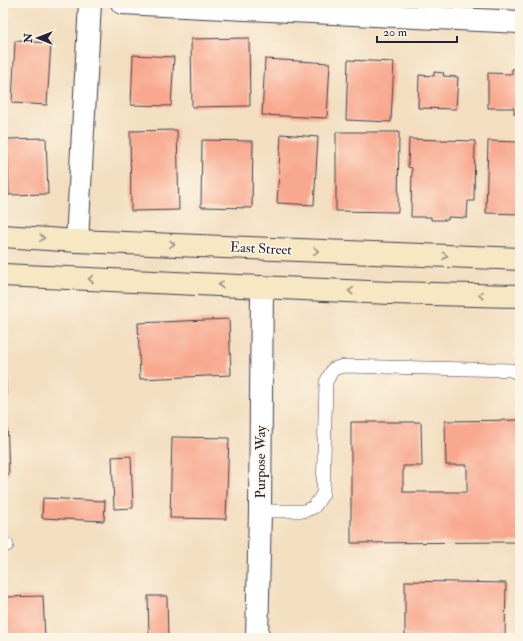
<svg xmlns="http://www.w3.org/2000/svg" width="523" height="641" font-family="'IM FELL Double Pica',serif">
  <rect width="100%" height="100%" fill="#fcf5e5"/>
  <filter id="ink" filterUnits="userSpaceOnUse"><feTurbulence type="fractalNoise" baseFrequency=".025" numOctaves="2"/><feDisplacementMap in="SourceGraphic" scale="8" xChannelSelector="R" yChannelSelector="G"/><feConvolveMatrix kernelMatrix="1 2 1 2 8 2 1 2 1" color-interpolation-filters="sRGB"/></filter>
  <filter id="wash" filterUnits="userSpaceOnUse"><feTurbulence type="fractalNoise" baseFrequency=".012" numOctaves="4" result="noise"/><feDisplacementMap in="SourceGraphic" scale="16" xChannelSelector="R" yChannelSelector="G"/><feGaussianBlur stdDeviation="0.9" result="paint"/><feColorMatrix in="noise" values="0 0 0 0 0 0 0 0 0 0 0 0 0 0 0 0 0 1.4 0 .05"/><feComposite in="paint" operator="in"/></filter>
  <g filter="url(#wash)">
    <rect width="100%" height="100%" fill="#f3dec0"/>
    <g id="blocks">
      <g fill="#f8a88e">
        <path d="M 249,38 L 250,106 L 192,107 L 191,39 Z"/>
        <path d="M 15,41 L 51,43 L 47,105 L 12,103 Z"/>
        <path d="M 133,55 L 174,57 L 171,106 L 131,105 Z"/>
        <path d="M 265,59 L 330,63 L 327,118 L 262,115 Z"/>
        <path d="M 348,60 L 394,62 L 391,122 L 346,120 Z"/>
        <path d="M 512,69 L 520,69 L 520,114 L 514,114 L 514,108 L 488,108 L 488,73 L 512,74 Z"/>
        <path d="M 434,72 L 444,73 L 443,76 L 458,77 L 456,109 L 418,108 L 419,75 L 434,76 Z"/>
        <path d="M 177,130 L 179,210 L 131,211 L 130,131 Z"/>
        <path d="M 336,132 L 399,132 L 398,212 L 336,211 Z"/>
        <path d="M 281,134 L 318,137 L 314,205 L 277,203 Z"/>
        <path d="M 46,138 L 48,194 L 9,195 L 7,139 Z"/>
        <path d="M 409,139 L 475,141 L 474,201 L 468,201 L 467,218 L 448,217 L 448,220 L 431,220 L 431,217 L 411,217 L 412,168 L 408,167 Z"/>
        <path d="M 202,140 L 253,141 L 252,208 L 201,207 Z"/>
        <path d="M 488,141 L 520,142 L 520,214 L 486,213 Z"/>
        <path d="M 229,319 L 231,375 L 140,379 L 138,323 Z"/>
        <path d="M 3,335 L 4,335 L 9,475 L 3,475 Z"/>
        <path d="M 520,420 L 520,542 L 351,543 L 351,422 L 421,422 L 422,466 L 403,466 L 403,492 L 467,492 L 467,465 L 446,465 L 445,421 Z"/>
        <path d="M 172,437 L 229,438 L 226,519 L 170,518 Z"/>
        <path d="M 131,456 L 133,508 L 114,509 L 112,457 Z"/>
        <path d="M 43,498 L 105,501 L 104,521 L 42,518 Z"/>
        <path d="M 405,581 L 506,583 L 505,637 L 405,635 Z"/>
        <path d="M 43,596 L 45,638 L 3,638 L 3,597 Z"/>
        <path d="M 148,596 L 167,596 L 168,638 L 149,638 Z"/>
      </g>
    </g>
  </g>
  <g filter="url(#ink)">
    <use href="#blocks" fill-opacity="0" stroke="#413e4f" stroke-width="1"/>
    <g fill="none" stroke-linecap="round" stroke-linejoin="round">
      <defs>
        <g id="service">
          <path d="M 260,511 L 304,511 L 314,507 L 323,494 L 326,382 L 333,369 L 343,366 L 511,370 L 520,374"/>
          <path d="M 3,545 L 7,545"/>
        </g>
        <g id="minor">
          <path d="M 122,3 L 520,22"/>
          <path d="M 77,241 L 90,3"/>
          <path d="M 257,638 L 260,511 L 262,287"/>
        </g>
        <g id="secondary">
          <path d="M 3,236 L 77,241 L 520,259"/>
          <path d="M 3,275 L 390,293 L 520,296"/>
        </g>
      </defs>
      <use href="#service" stroke="#413e4f" stroke-width="14"/>
      <use href="#minor" stroke="#413e4f" stroke-width="24"/>
      <use href="#secondary" stroke="#413e4f" stroke-width="24"/>
      <use href="#service" stroke="#fff" stroke-width="13"/>
      <use href="#minor" stroke="#fff" stroke-width="22"/>
      <use href="#secondary" stroke="#f7e8c3" stroke-width="22"/>
    </g>
    <defs><path id="oneway-chevron" d="M-2-3.5L2.5 0L-2 3.5" fill="none" stroke-width="1.6" stroke-linecap="round" stroke-linejoin="round"/></defs>
    <g stroke="#978f86">
      <use href="#oneway-chevron" transform="translate(42 238) rotate(4)"/>
      <use href="#oneway-chevron" transform="translate(172 244) rotate(2)"/>
      <use href="#oneway-chevron" transform="translate(316 251) rotate(3)"/>
      <use href="#oneway-chevron" transform="translate(445 256) rotate(2)"/>
      <use href="#oneway-chevron" transform="translate(91 279) rotate(-178)"/>
      <use href="#oneway-chevron" transform="translate(221 285) rotate(-178)"/>
      <use href="#oneway-chevron" transform="translate(351 291) rotate(-177)"/>
      <use href="#oneway-chevron" transform="translate(481 295) rotate(-179)"/>
    </g>
  </g>
  <g text-anchor="middle" stroke-width="3" stroke-linejoin="round" paint-order="stroke">
    <g font-size="14" fill="#22223b" stroke="#fcf5e5">
      <text transform="translate(261 248) rotate(3)" y="5">East Street</text>
      <text transform="translate(260 462) rotate(-90)" y="5">Purpose Way</text>
    </g>
  </g>
  <rect width="523" height="641" fill="none" stroke="#fcf5e5" stroke-width="16"/>
  <g transform="translate(38 38) rotate(270)" stroke="#fcf5e5" stroke-width="3" paint-order="stroke">
  <path d="M0-3L7 15L0 10L-7 15Z" fill="#22223b"/>
  <text y="-6" font-size="11" font-weight="bold" text-anchor="middle" fill="#22223b">N</text>
  </g>
  <path d="M377 36v6h80v-6" fill="none" stroke="#22223b" stroke-width="2"/>
  <text x="383" y="36" font-size="12" fill="#22223b" stroke="#fcf5e5" stroke-width="3" paint-order="stroke">20 m</text>
</svg>
